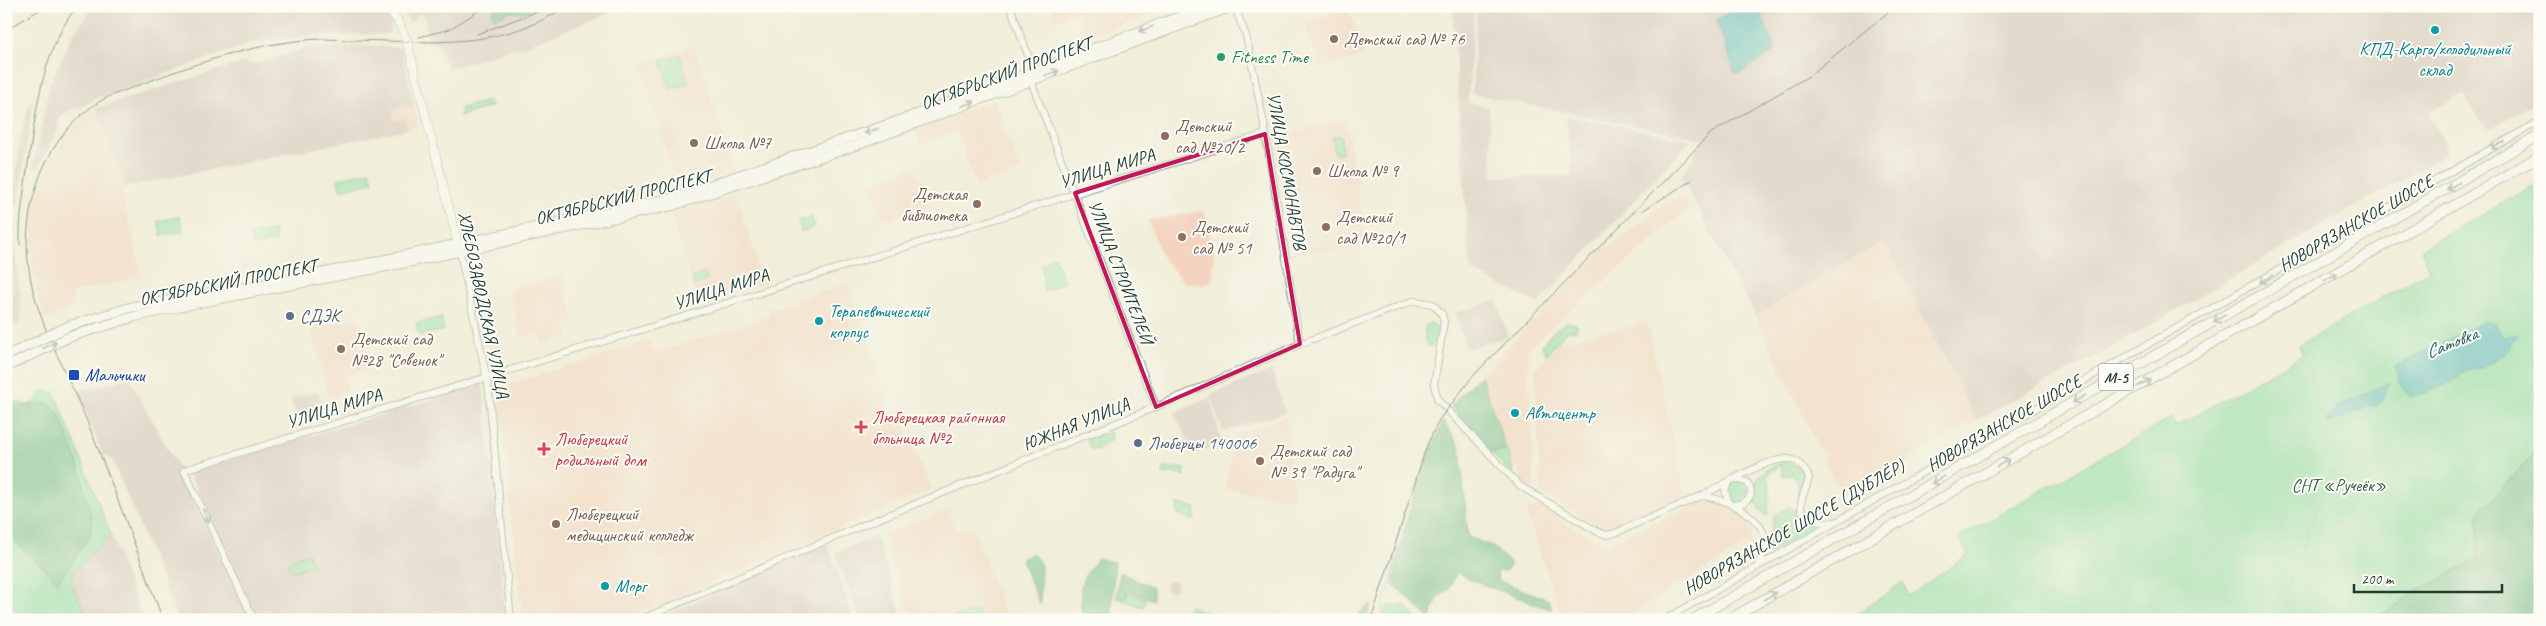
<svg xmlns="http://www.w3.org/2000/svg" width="2546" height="626" font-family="Caveat,sans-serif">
  <rect width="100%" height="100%" fill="#fdfcf7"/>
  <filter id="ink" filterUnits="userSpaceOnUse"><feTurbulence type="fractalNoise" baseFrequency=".02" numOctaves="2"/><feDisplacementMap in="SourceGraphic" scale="10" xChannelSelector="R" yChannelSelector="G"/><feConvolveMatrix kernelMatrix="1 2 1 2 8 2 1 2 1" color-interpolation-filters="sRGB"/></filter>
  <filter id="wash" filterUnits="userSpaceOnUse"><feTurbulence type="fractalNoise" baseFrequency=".0096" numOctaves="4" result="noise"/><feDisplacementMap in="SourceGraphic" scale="20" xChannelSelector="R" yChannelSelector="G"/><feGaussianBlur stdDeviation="1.12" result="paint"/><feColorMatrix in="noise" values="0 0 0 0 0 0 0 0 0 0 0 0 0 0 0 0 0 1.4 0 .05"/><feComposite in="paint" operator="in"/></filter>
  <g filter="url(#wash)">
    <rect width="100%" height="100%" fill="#f1eed9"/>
    <g fill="#f4d3c0">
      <path d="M 1050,6 L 1154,6 L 1156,12 L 1085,38 L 1076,13 L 1055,22 Z"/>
      <path d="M 1349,8 L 1364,56 L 1320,70 L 1304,22 Z"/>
      <path d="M 694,45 L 735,172 L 677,191 L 641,65 Z"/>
      <path d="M 995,99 L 1021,171 L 976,185 L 957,132 L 920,145 L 914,128 Z"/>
      <path d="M 414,105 L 417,127 L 408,129 L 406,119 L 394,121 L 391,109 Z"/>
      <path d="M 96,108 L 126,187 L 122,191 L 142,277 L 72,293 L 74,309 L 44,320 L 31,260 L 33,208 L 48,162 L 75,124 Z"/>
      <path d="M 1346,118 L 1367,249 L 1292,254 L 1286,206 L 1273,138 Z"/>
      <path d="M 915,167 L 928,207 L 883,221 L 870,184 Z"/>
      <path d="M 736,193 L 764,284 L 698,304 L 671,213 Z"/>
      <path d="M 1682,196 L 1689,208 L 1527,349 L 1535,491 L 1522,482 L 1518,466 L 1512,468 L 1481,375 L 1603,249 L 1619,241 L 1658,207 Z"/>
      <path d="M 1204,211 L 1214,255 L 1212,281 L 1204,285 L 1184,282 L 1162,257 L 1148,220 Z"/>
      <path d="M 1884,241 L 1976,420 L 1842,496 L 1755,316 Z"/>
      <path d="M 562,276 L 575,321 L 566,324 L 570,335 L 543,344 L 539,333 L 521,338 L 508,289 Z"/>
      <path d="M 849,283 L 890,410 L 902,420 L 931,490 L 621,620 L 522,620 L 498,388 L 649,340 L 654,353 L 770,316 L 769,310 Z"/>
      <path d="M 359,318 L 371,368 L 345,376 L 349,392 L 328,398 L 311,329 Z"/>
      <path d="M 1647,321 L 1685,494 L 1684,499 L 1612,529 L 1603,528 L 1541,494 L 1535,370 L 1559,342 Z"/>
      <path d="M 1286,416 L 1294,499 L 1225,489 L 1235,434 Z"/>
      <path d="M 1705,500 L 1714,501 L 1746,515 L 1750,521 L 1752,541 L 1622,620 L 1563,620 L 1526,511 L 1539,506 L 1593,539 L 1608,543 Z"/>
      <path d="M 949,510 L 957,532 L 973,527 L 1007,620 L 913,620 L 882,534 Z"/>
    </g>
    <g fill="#d0c0bc">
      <path d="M 93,6 L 380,6 L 392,22 L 389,34 L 317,35 L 252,43 L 96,99 L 79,109 L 76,107 L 60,116 L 57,132 L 38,168 L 33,167 L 50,84 L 71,37 Z"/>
      <path d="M 399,6 L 609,6 L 611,12 L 521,48 L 515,48 L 448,69 L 437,43 L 428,43 L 425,20 L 421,13 L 410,23 Z"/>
      <path d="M 1452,6 L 1474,6 L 1468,103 L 1489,107 L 1493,177 L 1572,176 L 1566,116 L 1691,140 L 1538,304 L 1470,270 Z"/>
      <path d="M 1477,6 L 2540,6 L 2540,100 L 2491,128 L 2483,126 L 2464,94 L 2428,113 L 2446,145 L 2446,154 L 2106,351 L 1976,420 L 1884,241 L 1755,316 L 1681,177 L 1703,139 L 1472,94 Z"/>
      <path d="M 367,45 L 401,48 L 414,105 L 392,110 L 394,121 L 406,118 L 408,129 L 126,187 L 96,108 L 247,61 L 249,65 L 304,49 Z"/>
      <path d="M 30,101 L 33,101 L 18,207 L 16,207 L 15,187 L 19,144 Z"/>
      <path d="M 6,157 L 21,302 L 20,321 L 16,326 L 6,330 Z"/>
      <path d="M 1497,300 L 1508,337 L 1466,349 L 1455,313 Z"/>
      <path d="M 1272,370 L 1285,413 L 1223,432 L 1210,395 Z"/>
      <path d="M 129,378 L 180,471 L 250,620 L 178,620 L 113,461 L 102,453 L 78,391 Z"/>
      <path d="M 483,384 L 506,620 L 258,620 L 189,472 Z"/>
      <path d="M 319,391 L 324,412 L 296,419 L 291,398 Z"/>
      <path d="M 1210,398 L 1222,442 L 1195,454 L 1174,413 Z"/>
      <path d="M 111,535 L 143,620 L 89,620 L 71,583 L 74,570 Z"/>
      <path d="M 876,537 L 903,620 L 861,620 L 835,552 Z"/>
      <path d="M 827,544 L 854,620 L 654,620 Z"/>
      <circle cx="1171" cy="586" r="5.5"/>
    </g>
    <g fill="#84dea5" stroke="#528e6c">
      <path d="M 680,55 L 689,83 L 670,89 L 661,61 Z"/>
      <path d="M 488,101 L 493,106 L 460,116 L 461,108 Z"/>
      <path d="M 1333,136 L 1341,136 L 1342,153 L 1334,153 Z"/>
      <path d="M 370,171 L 373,182 L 340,190 L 338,179 Z"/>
      <path d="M 2540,182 L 2540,448 L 2478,513 L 2478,559 L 2415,593 L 2380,616 L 2380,620 L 1848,620 L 1903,582 L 1908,596 L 1968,555 L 1959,537 L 2171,418 L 2176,426 L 2303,355 L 2299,345 L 2429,271 L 2421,249 Z"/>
      <path d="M 180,216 L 183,231 L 161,236 L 158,221 Z"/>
      <path d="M 812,217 L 815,227 L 801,232 L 798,221 Z"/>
      <path d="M 274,230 L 276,241 L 252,246 L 250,235 Z"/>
      <path d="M 1054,256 L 1064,282 L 1044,292 L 1042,264 Z"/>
      <path d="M 705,273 L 707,281 L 694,285 L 692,277 Z"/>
      <path d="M 441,317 L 444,330 L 419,336 L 416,323 Z"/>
      <path d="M 1566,322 L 1576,324 L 1577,330 L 1567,331 L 1546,355 L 1542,345 L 1554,331 Z"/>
      <path d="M 1429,323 L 1435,325 C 1438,330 1437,342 1432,346 L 1428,346 L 1425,341 L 1425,327 Z"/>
      <path d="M 46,390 L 54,392 L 58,400 L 111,535 L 74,570 L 71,583 L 89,620 L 6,620 L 6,403 L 18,402 L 27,405 L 37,401 L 39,394 Z"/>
      <path d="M 1110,432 L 1111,440 L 1098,449 L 1091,450 L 1086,439 Z"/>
      <path d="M 1506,449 L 1514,473 L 1511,474 L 1492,453 Z"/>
      <path d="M 1784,462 C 1798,463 1804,472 1806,485 L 1800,497 L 1796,488 L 1799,486 L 1793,474 L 1783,476 L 1781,465 L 1766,476 L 1770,483 L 1768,516 C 1751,509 1750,484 1763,472 C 1768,467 1777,465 1784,462 Z"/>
      <path d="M 1164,468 L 1185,468 L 1184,476 L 1169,472 L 1168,475 L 1163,474 Z"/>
      <circle cx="1738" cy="492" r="10"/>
      <path d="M 1178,504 L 1196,508 L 1194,521 L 1177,514 Z"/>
      <path d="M 1789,507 L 1817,526 L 1768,554 L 1774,515 Z"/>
      <path d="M 308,553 L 312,564 L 292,572 L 287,562 Z"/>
      <path d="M 1128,593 L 1146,599 L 1143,607 L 1126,601 Z"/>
      <path d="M 1191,606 L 1198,611 L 1210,613 L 1209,620 L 1185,620 L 1188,607 Z"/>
      <path d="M 1388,606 L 1406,606 L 1417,620 L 1379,620 Z"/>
      <path d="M 977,610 L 980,620 L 946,620 Z"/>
    </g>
    <g fill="#6bbd8a" stroke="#457d5f">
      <path d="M 496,6 L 537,6 C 528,14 523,14 511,11 L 498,17 L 493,17 L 492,13 Z"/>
      <path d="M 1481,375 L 1506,449 L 1492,453 L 1451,407 L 1461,394 Z"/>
      <path d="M 48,403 L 58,412 L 77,460 L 92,518 L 90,536 L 58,582 L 17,543 L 6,509 L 6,408 Z"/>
      <path d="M 1443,421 L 1460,447 L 1468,537 L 1492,546 L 1511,564 L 1506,571 L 1498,571 L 1497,580 L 1549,600 L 1552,610 L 1476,582 L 1457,572 L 1449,589 L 1438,597 L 1430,619 L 1393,584 C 1401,528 1421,474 1443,421 Z"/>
      <path d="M 2540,448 L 2540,620 L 2380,620 L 2380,616 L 2415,592 L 2478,559 L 2478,513 Z"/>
      <path d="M 1033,553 L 1041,565 L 1040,605 L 1021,559 Z"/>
      <path d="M 1097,558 L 1115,562 L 1111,620 L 1108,620 L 1105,614 L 1082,618 C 1081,605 1078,585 1086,574 C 1090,568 1094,565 1097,558 Z"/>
      <path d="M 1120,572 L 1153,588 L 1153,600 L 1128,591 L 1124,601 L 1116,598 Z"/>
      <path d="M 1371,605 L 1366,620 L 1354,620 L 1363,609 Z"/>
    </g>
    <g fill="#48b7bd" stroke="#347a78">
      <path d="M 1738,6 L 1758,6 L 1775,51 L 1741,73 L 1735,73 L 1716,20 Z"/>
      <path d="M 2485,321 L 2497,323 L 2498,330 L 2504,338 L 2515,334 L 2516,337 L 2506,353 L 2482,368 L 2462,372 C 2454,385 2425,393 2410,397 L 2399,381 L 2395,367 Z"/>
      <path d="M 2390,382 L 2379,405 L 2374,407 L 2371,405 L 2328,424 L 2329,415 L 2336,411 L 2337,407 Z"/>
    </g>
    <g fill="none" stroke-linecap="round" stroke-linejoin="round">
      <g stroke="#48b7bd" stroke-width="1">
        <path d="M 2275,605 L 2286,591 L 2300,559 L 2308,530 L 2328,480 L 2374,407"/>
        <path d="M 1377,620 L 1391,583 L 1395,555"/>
      </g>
    </g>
  </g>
  <g filter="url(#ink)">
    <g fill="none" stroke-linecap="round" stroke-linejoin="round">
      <defs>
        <g id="tertiary">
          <path d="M 1010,6 L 1032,66 L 1031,81 L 1156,407"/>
          <path d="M 1234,6 L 1246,35 L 1264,124 L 1300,344"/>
          <path d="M 459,248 L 488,384 L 511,620"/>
          <path d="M 1702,496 C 1733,499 1785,527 1758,564"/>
          <path d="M 1728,502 L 1725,490 L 1729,483"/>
          <path d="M 1734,505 C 1748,504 1756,494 1747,482 L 1735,479"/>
          <path d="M 254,620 L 184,470 L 654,326 L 1265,134"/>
          <path d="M 639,620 L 873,521 L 1156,407 L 1300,344 L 1413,301 L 1433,304 L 1442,314 L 1444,322 L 1434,385 L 1438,400 L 1520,486 L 1598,532 L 1607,535 L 1615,533 C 1643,521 1671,509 1699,497 C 1720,487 1765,459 1787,459 C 1798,459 1804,468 1809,477 C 1808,486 1801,496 1801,505 C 1800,519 1822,525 1833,522"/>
          <path d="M 1664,620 L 2540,121"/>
        </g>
        <path id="secondary" d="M 386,6 L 398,21 L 407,41 L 458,244"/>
        <g id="primary">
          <path d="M 132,307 L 300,278 L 673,198 L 910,117 L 1208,6"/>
          <path d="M 133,317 L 197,303 L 414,261 L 674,205 L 854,146 L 1233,6"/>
        </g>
        <g id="trunk">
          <path d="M 1692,620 L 2540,135"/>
          <path d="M 1728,620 L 2540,156"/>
        </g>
      </defs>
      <use href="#tertiary" stroke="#889686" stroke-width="8"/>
      <use href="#secondary" stroke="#889686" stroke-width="9"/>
      <use href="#primary" stroke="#889686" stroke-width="11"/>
      <use href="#trunk" stroke="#889686" stroke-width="11"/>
      <use href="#tertiary" stroke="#fff" stroke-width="6"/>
      <use href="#secondary" stroke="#fff" stroke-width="8"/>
      <use href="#primary" stroke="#fff" stroke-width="9"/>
      <use href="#trunk" stroke="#fff" stroke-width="9"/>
      <g stroke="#1f3d34" stroke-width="1">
        <path d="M 6,11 L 12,6"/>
        <path d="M 6,30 L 46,6"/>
        <path d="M 477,34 L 552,6"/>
        <path d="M 419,37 L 450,29 L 486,6"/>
        <path d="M 1642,211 L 1692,180"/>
        <path d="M 20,245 C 19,215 25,186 29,157 C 37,105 43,50 77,6"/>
        <path d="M 163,620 C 140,558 117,497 93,436 C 57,343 1,278 41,173 C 55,140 77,112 110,96 C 173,72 238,46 306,40 C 322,38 339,40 355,40 C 432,42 500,50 567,6"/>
        <path d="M 1371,620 L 1427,445 L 1439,420 L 1473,376 L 1711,133 L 1809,76 L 1896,6"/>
      </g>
      <defs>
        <g id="primary-bridge">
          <path d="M 6,356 L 69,326 L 132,307"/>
          <path d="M 6,367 L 69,337 L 133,317"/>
        </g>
      </defs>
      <use href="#primary-bridge" stroke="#889686" stroke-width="11" stroke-linecap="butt"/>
      <use href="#primary-bridge" stroke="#fff" stroke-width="9"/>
    </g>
    <defs><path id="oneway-shaft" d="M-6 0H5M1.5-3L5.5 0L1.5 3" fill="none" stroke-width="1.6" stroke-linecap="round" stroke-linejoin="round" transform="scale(1.25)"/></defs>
    <g stroke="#8f9e9a">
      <use href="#oneway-shaft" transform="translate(1146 29) rotate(160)"/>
      <use href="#oneway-shaft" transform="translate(1052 73) rotate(-20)"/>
      <use href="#oneway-shaft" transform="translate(968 104) rotate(-20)"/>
      <use href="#oneway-shaft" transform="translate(871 131) rotate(161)"/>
      <use href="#oneway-shaft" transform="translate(2498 145) rotate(150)"/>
      <use href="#oneway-shaft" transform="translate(2453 186) rotate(150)"/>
      <use href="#oneway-shaft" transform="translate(2331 277) rotate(-30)"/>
      <use href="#oneway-shaft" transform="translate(2266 279) rotate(150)"/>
      <use href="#oneway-shaft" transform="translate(2220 318) rotate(150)"/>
      <use href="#oneway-shaft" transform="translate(50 345) rotate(-25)"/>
      <use href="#oneway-shaft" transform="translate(2144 383) rotate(-29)"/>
      <use href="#oneway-shaft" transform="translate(2079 399) rotate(150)"/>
      <use href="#oneway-shaft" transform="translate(2003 463) rotate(-30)"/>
      <use href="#oneway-shaft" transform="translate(1938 480) rotate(150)"/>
      <use href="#oneway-shaft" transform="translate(206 516) rotate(65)"/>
      <use href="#oneway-shaft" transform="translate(1770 596) rotate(-30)"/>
    </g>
  </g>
  <path d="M0 0H2546V626H0ZM 1265,134 L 1300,344 L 1156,407 L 1075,193 Z" fill="#f1eed9" fill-opacity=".55" fill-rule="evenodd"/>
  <path fill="none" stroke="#c2185b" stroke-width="4" stroke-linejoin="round" d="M 1265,134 L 1300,344 L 1156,407 L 1075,193 Z"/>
  <g fill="#0f9aa8" stroke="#fdfcf7" stroke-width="2">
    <circle cx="2435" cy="30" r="5"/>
    <circle cx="819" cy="321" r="5"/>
    <circle cx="1515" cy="413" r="5"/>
    <circle cx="605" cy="586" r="5"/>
  </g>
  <g fill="#8d6e63" stroke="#fdfcf7" stroke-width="2">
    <circle cx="1334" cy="39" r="5"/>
    <circle cx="1165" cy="136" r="5"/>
    <circle cx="694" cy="143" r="5"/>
    <circle cx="1317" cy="171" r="5"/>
    <circle cx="977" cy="204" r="5"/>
    <circle cx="1326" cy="227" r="5"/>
    <circle cx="1182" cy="237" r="5"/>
    <circle cx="341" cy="349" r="5"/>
    <circle cx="1260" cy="461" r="5"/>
    <circle cx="556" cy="524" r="5"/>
  </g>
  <circle fill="#2e9e5b" stroke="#fdfcf7" stroke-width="2" cx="1221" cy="57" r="5"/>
  <g fill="#5c6f8a" stroke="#fdfcf7" stroke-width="2">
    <circle cx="290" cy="316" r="5"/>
    <circle cx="1138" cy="443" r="5"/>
  </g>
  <rect fill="#1a4fb4" stroke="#fdfcf7" stroke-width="2" x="68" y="369" width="12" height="12" rx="2.5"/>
  <g fill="#e0444e" stroke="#fdfcf7" stroke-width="2">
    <path d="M858.5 419.5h5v5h5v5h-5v5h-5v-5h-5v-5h5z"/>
    <path d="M541.5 441.5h5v5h5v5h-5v5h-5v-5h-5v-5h5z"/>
  </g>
  <g text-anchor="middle" stroke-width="4" stroke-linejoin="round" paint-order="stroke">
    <rect fill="#fdfcf7" stroke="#62766e" stroke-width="1" x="2098.5" y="363.5" width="35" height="27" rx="4"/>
    <g font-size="16" font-weight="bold" fill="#1f3d34">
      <text x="2116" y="383">М-5</text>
    </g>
    <g font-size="18" fill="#785e54" stroke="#fdfcf7" text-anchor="start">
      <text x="1344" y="45">Детский сад № 76</text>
      <text x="1175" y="132">Детский<tspan x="1175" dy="21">сад №20/2</tspan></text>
      <text x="704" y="149">Школа №7</text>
      <text x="1327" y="177">Школа № 9</text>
      <text x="967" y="200" text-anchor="end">Детская<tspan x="967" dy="21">библиотека</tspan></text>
      <text x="1336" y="223">Детский<tspan x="1336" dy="21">сад №20/1</tspan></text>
      <text x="1192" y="233">Детский<tspan x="1192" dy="21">сад № 51</tspan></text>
      <text x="351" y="345">Детский сад<tspan x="351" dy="21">№28 "Совенок"</tspan></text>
      <text x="1270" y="457">Детский сад<tspan x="1270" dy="21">№ 39 "Радуга"</tspan></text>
      <text x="566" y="520">Люберецкий<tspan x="566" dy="21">медицинский колледж</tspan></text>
    </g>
    <g font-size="18" fill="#0d838f" stroke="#fdfcf7" text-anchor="start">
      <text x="2435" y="55" text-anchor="middle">КПД-Карго/холодильный<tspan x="2435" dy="21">склад</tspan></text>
      <text x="829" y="317">Терапевтический<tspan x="829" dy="21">корпус</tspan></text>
      <text x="1525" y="419">Автоцентр</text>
      <text x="615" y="592">Морг</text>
    </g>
    <g font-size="18" fill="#27864d" stroke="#fdfcf7" text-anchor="start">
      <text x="1231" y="63">Fitness Time</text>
    </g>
    <g font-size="18" fill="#1f3d34" stroke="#fdfcf7">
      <text transform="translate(1006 73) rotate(-20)" y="6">ОКТЯБРЬСКИЙ ПРОСПЕКТ</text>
      <text transform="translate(1107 168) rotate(-17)" y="6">УЛИЦА МИРА</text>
      <text transform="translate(1287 171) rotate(80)" y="6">УЛИЦА КОСМОНАВТОВ</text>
      <text transform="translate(623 197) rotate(-14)" y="6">ОКТЯБРЬСКИЙ ПРОСПЕКТ</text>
      <text transform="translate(2356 223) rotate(-30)" y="6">НОВОРЯЗАНСКОЕ ШОССЕ</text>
      <text transform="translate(1121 272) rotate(69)" y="6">УЛИЦА СТРОИТЕЛЕЙ</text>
      <text transform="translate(228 282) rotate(-11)" y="6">ОКТЯБРЬСКИЙ ПРОСПЕКТ</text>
      <text transform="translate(721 289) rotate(-18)" y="6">УЛИЦА МИРА</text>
      <text transform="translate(484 305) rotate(78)" y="6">ХЛЕБОЗАВОДСКАЯ УЛИЦА</text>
      <text transform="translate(334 408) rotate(-17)" y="6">УЛИЦА МИРА</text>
      <text transform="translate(2004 423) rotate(-30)" y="6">НОВОРЯЗАНСКОЕ ШОССЕ</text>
      <text transform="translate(1076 424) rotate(-22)" y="6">ЮЖНАЯ УЛИЦА</text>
      <text transform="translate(1794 527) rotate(-30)" y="6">НОВОРЯЗАНСКОЕ ШОССЕ (ДУБЛЁР)</text>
    </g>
    <g font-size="18" fill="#4e5e75" stroke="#fdfcf7" text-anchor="start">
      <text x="300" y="322">СДЭК</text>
      <text x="1148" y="449">Люберцы 140006</text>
    </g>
    <g font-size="18" fill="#164399" stroke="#fdfcf7" text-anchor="start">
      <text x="85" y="381">Мальчики</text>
    </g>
    <g font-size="18" fill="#be3a42" stroke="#fdfcf7" text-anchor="start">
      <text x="872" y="423">Люберецкая районная<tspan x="872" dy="21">больница №2</tspan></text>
      <text x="555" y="445">Люберецкий<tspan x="555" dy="21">родильный дом</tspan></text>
    </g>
    <g font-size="18" fill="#335d4b" stroke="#fdfcf7">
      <text x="2339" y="491">СНТ «Ручеёк»</text>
    </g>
    <g font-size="19" font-style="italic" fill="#2b625d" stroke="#fdfcf7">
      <text transform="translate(2451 342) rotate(-22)" y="7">Сатовка</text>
    </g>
  </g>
  <rect width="2546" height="626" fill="none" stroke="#fdfcf7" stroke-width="25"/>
  <path d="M2354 584v8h148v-8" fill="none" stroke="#1f3d34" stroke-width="2.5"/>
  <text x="2361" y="584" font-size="15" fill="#1f3d34" stroke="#fdfcf7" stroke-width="4" paint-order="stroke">200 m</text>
</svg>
